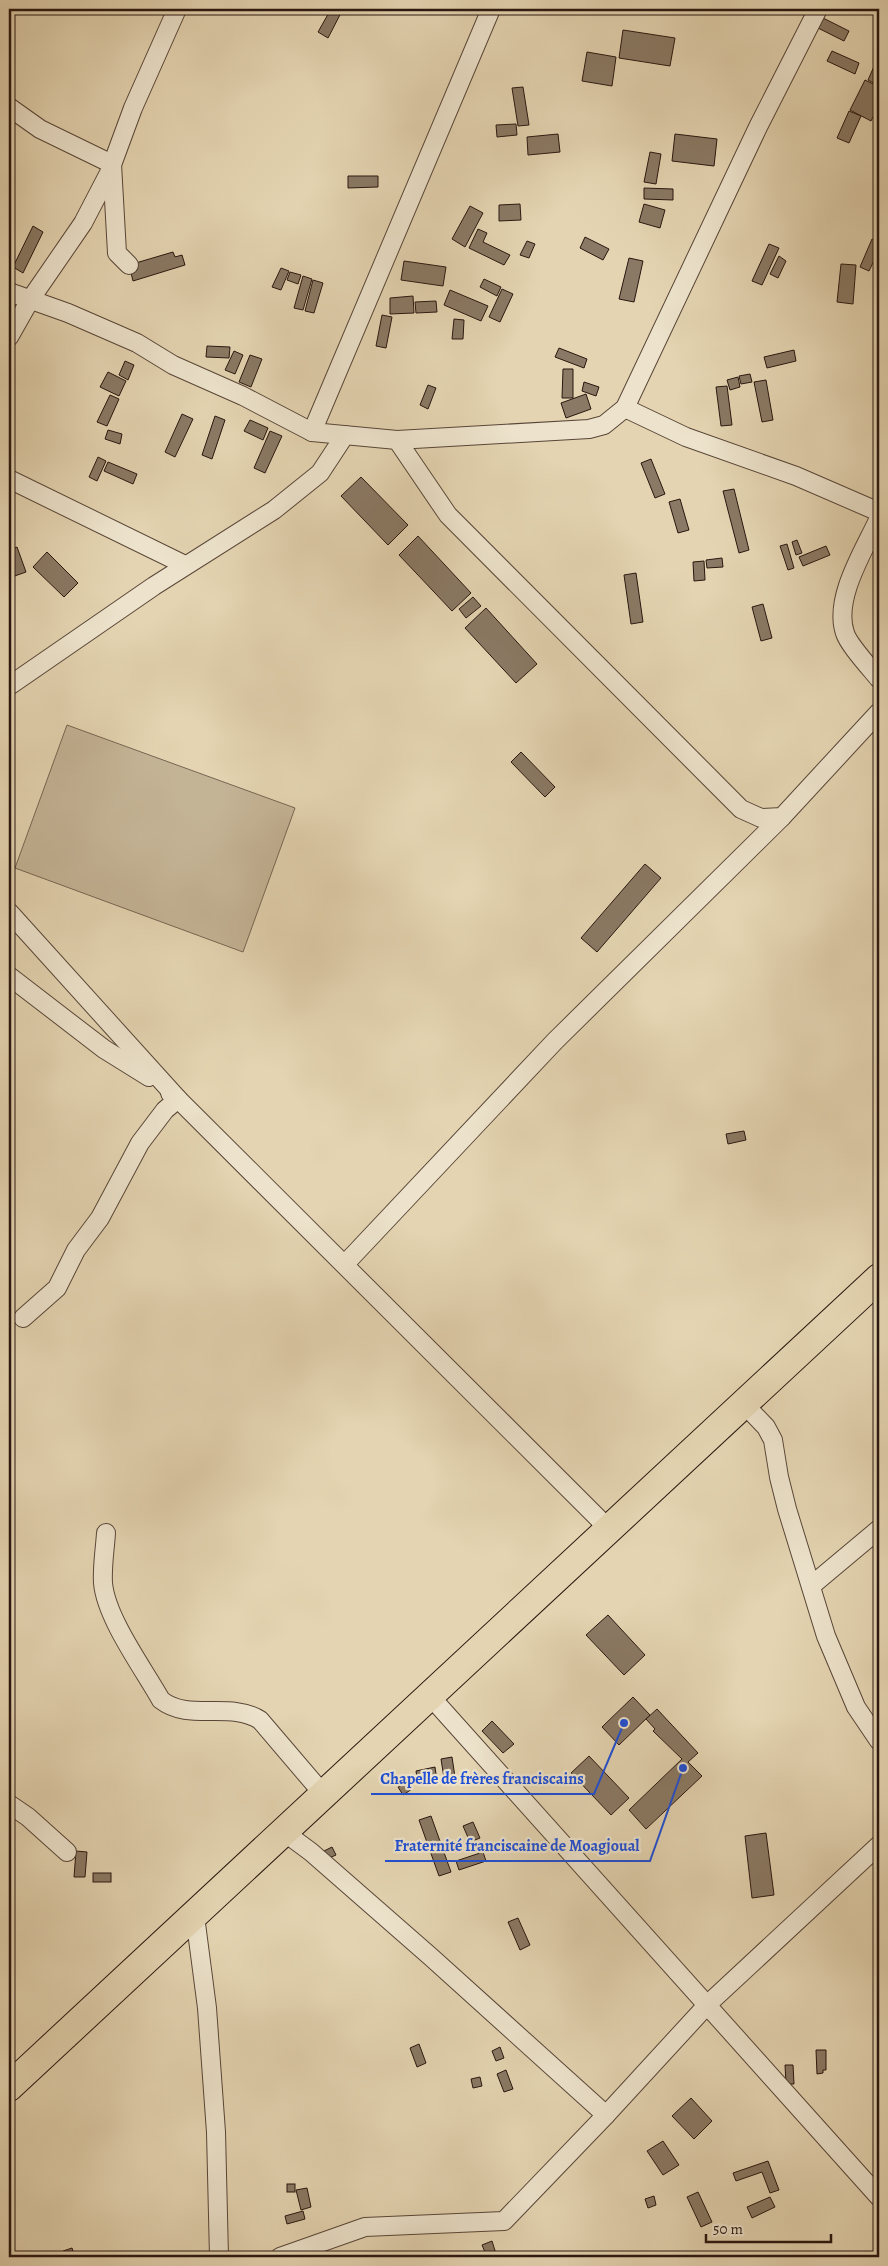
<svg xmlns="http://www.w3.org/2000/svg" width="888" height="2266" font-family="Alegreya,serif">
  <rect width="100%" height="100%" fill="#e4d4b1"/>
  <filter id="stains"><feTurbulence type="fractalNoise" baseFrequency=".004" numOctaves="4"/><feColorMatrix values="0 0 0 0 .2 0 0 0 0 .09 0 0 0 0 .02 0 0 0 .5 -.17"/></filter>
  <radialGradient id="worn" r=".72"><stop offset=".6" stop-color="#630" stop-opacity="0"/><stop offset="1" stop-color="#630" stop-opacity=".3"/></radialGradient>
  <path fill="#c4b496" stroke="#766653" d="M 67,725 L 295,808 L 243,952 L 15,868 Z"/>
  <g fill="#8a7964" stroke="#291710">
    <path d="M 331,9 L 343,9 L 328,38 L 318,32 Z"/>
    <path d="M 823,18 L 849,31 L 844,41 L 818,28 Z"/>
    <path d="M 623,30 L 675,38 L 670,66 L 619,58 Z"/>
    <path d="M 832,51 L 859,63 L 855,74 L 827,61 Z"/>
    <path d="M 587,52 L 616,57 L 612,86 L 582,81 Z"/>
    <path d="M 879,55 L 879,86 L 868,80 Z"/>
    <path d="M 865,80 L 879,87 L 879,105 L 871,121 L 850,110 Z"/>
    <path d="M 523,87 L 529,125 L 518,126 L 512,88 Z"/>
    <path d="M 849,111 L 861,116 L 849,143 L 837,138 Z"/>
    <path d="M 516,124 L 517,135 L 497,137 L 496,125 Z"/>
    <path d="M 558,134 L 560,152 L 528,155 L 527,137 Z"/>
    <path d="M 675,134 L 717,139 L 714,166 L 672,161 Z"/>
    <path d="M 650,152 L 661,154 L 656,184 L 644,182 Z"/>
    <path d="M 348,176 L 378,176 L 378,187 L 348,188 Z"/>
    <path d="M 644,188 L 673,189 L 673,200 L 644,199 Z"/>
    <path d="M 520,204 L 521,220 L 499,221 L 499,205 Z"/>
    <path d="M 644,204 L 665,210 L 660,228 L 639,222 Z"/>
    <path d="M 470,206 L 483,213 L 465,247 L 452,239 Z"/>
    <path d="M 33,226 L 43,232 L 23,273 L 13,267 Z"/>
    <path d="M 478,229 L 487,233 L 483,242 L 510,255 L 504,265 L 469,248 Z"/>
    <path d="M 585,237 L 609,249 L 603,260 L 580,248 Z"/>
    <path d="M 872,239 L 879,242 L 879,250 L 869,271 L 860,267 Z"/>
    <path d="M 527,241 L 535,244 L 529,258 L 520,255 Z"/>
    <path d="M 769,244 L 779,248 L 762,285 L 752,281 Z"/>
    <path d="M 173,252 L 175,257 L 182,255 L 185,265 L 133,281 L 129,265 Z"/>
    <path d="M 779,256 L 786,261 L 778,278 L 770,274 Z"/>
    <path d="M 629,258 L 643,261 L 634,302 L 619,299 Z"/>
    <path d="M 404,261 L 446,267 L 443,286 L 401,280 Z"/>
    <path d="M 841,264 L 856,265 L 853,304 L 837,302 Z"/>
    <path d="M 281,268 L 289,271 L 281,290 L 272,287 Z"/>
    <path d="M 290,272 L 301,275 L 298,284 L 287,280 Z"/>
    <path d="M 303,276 L 312,279 L 303,310 L 294,308 Z"/>
    <path d="M 484,279 L 501,287 L 497,296 L 480,287 Z"/>
    <path d="M 313,280 L 323,283 L 314,313 L 305,311 Z"/>
    <path d="M 502,289 L 513,294 L 500,322 L 489,317 Z"/>
    <path d="M 450,290 L 488,306 L 481,321 L 444,305 Z"/>
    <path d="M 413,296 L 414,313 L 390,314 L 390,298 Z"/>
    <path d="M 436,301 L 437,312 L 416,313 L 415,302 Z"/>
    <path d="M 382,315 L 392,317 L 386,348 L 376,346 Z"/>
    <path d="M 454,319 L 464,320 L 463,339 L 452,339 Z"/>
    <path d="M 207,346 L 230,347 L 229,358 L 206,357 Z"/>
    <path d="M 559,348 L 587,359 L 584,368 L 555,357 Z"/>
    <path d="M 794,350 L 796,361 L 767,368 L 764,357 Z"/>
    <path d="M 234,351 L 243,355 L 235,374 L 225,370 Z"/>
    <path d="M 250,355 L 262,359 L 251,387 L 239,382 Z"/>
    <path d="M 125,361 L 134,365 L 128,380 L 119,375 Z"/>
    <path d="M 563,369 L 573,369 L 573,398 L 562,398 Z"/>
    <path d="M 108,372 L 126,381 L 119,396 L 100,387 Z"/>
    <path d="M 750,374 L 752,382 L 741,384 L 739,376 Z"/>
    <path d="M 738,377 L 740,387 L 730,390 L 727,380 Z"/>
    <path d="M 766,380 L 773,420 L 762,422 L 754,382 Z"/>
    <path d="M 584,382 L 599,387 L 596,396 L 582,391 Z"/>
    <path d="M 428,385 L 436,388 L 428,409 L 420,405 Z"/>
    <path d="M 727,386 L 732,425 L 721,426 L 716,387 Z"/>
    <path d="M 586,394 L 591,409 L 566,418 L 561,403 Z"/>
    <path d="M 110,395 L 119,399 L 107,426 L 97,422 Z"/>
    <path d="M 182,414 L 193,419 L 175,457 L 165,452 Z"/>
    <path d="M 215,416 L 225,420 L 212,459 L 202,455 Z"/>
    <path d="M 250,420 L 268,428 L 263,440 L 244,431 Z"/>
    <path d="M 108,430 L 122,434 L 120,444 L 105,439 Z"/>
    <path d="M 270,431 L 282,436 L 265,473 L 254,468 Z"/>
    <path d="M 98,457 L 106,461 L 97,481 L 89,477 Z"/>
    <path d="M 651,459 L 665,494 L 655,498 L 641,463 Z"/>
    <path d="M 108,462 L 137,474 L 133,484 L 104,471 Z"/>
    <path d="M 361,477 L 408,525 L 388,545 L 341,496 Z"/>
    <path d="M 734,489 L 749,550 L 739,553 L 723,491 Z"/>
    <path d="M 680,499 L 689,530 L 678,533 L 669,502 Z"/>
    <path d="M 9,527 L 14,547 L 9,548 Z"/>
    <path d="M 418,536 L 471,593 L 452,611 L 399,555 Z"/>
    <path d="M 797,540 L 802,553 L 796,555 L 792,542 Z"/>
    <path d="M 787,544 L 794,568 L 788,570 L 780,546 Z"/>
    <path d="M 826,546 L 830,555 L 803,566 L 799,557 Z"/>
    <path d="M 17,547 L 26,572 L 9,578 L 9,550 Z"/>
    <path d="M 47,552 L 78,583 L 64,597 L 33,567 Z"/>
    <path d="M 722,558 L 723,567 L 707,568 L 706,560 Z"/>
    <path d="M 704,561 L 705,580 L 694,581 L 693,562 Z"/>
    <path d="M 636,573 L 643,622 L 631,624 L 624,575 Z"/>
    <path d="M 473,597 L 481,606 L 466,618 L 459,609 Z"/>
    <path d="M 763,604 L 772,638 L 761,641 L 752,607 Z"/>
    <path d="M 486,608 L 537,664 L 516,683 L 465,628 Z"/>
    <path d="M 521,752 L 555,787 L 545,797 L 511,762 Z"/>
    <path d="M 645,864 L 661,878 L 597,952 L 581,938 Z"/>
    <path d="M 744,1131 L 746,1140 L 728,1144 L 726,1134 Z"/>
    <path d="M 608,1615 L 645,1655 L 624,1675 L 586,1635 Z"/>
    <path d="M 633,1697 L 650,1715 L 619,1745 L 602,1727 Z"/>
    <path d="M 657,1709 L 698,1753 L 688,1762 L 702,1776 L 646,1829 L 629,1810 L 682,1759 L 653,1731 L 655,1729 L 646,1719 Z"/>
    <path d="M 492,1721 L 514,1744 L 503,1753 L 482,1731 Z"/>
    <path d="M 589,1756 L 629,1798 L 611,1815 L 571,1773 Z"/>
    <path d="M 452,1757 L 455,1777 L 444,1778 L 441,1759 Z"/>
    <path d="M 435,1767 L 437,1781 L 418,1784 L 416,1771 Z"/>
    <path d="M 408,1781 L 412,1789 L 403,1795 L 398,1787 Z"/>
    <path d="M 431,1816 L 451,1872 L 439,1876 L 419,1820 Z"/>
    <path d="M 473,1822 L 480,1838 L 470,1842 L 463,1826 Z"/>
    <path d="M 766,1833 L 774,1895 L 752,1898 L 745,1836 Z"/>
    <path d="M 332,1847 L 336,1855 L 327,1859 L 324,1851 Z"/>
    <path d="M 76,1851 L 87,1852 L 85,1877 L 74,1877 Z"/>
    <path d="M 483,1852 L 486,1861 L 459,1870 L 456,1861 Z"/>
    <rect x="93" y="1873" width="18" height="9"/>
    <path d="M 518,1918 L 530,1945 L 520,1950 L 508,1922 Z"/>
    <path d="M 419,2044 L 426,2063 L 417,2067 L 410,2048 Z"/>
    <path d="M 500,2047 L 504,2058 L 496,2061 L 492,2051 Z"/>
    <path d="M 816,2050 L 826,2050 L 826,2070 L 823,2070 L 823,2073 L 817,2074 Z"/>
    <path d="M 785,2065 L 793,2065 L 794,2084 L 786,2084 Z"/>
    <path d="M 506,2070 L 513,2089 L 504,2092 L 497,2074 Z"/>
    <path d="M 480,2077 L 482,2086 L 473,2088 L 471,2079 Z"/>
    <path d="M 691,2098 L 712,2121 L 694,2139 L 672,2116 Z"/>
    <path d="M 663,2141 L 679,2165 L 663,2175 L 647,2151 Z"/>
    <path d="M 768,2161 L 779,2190 L 770,2193 L 762,2172 L 736,2181 L 733,2173 Z"/>
    <rect x="287" y="2184" width="8" height="8"/>
    <path d="M 307,2188 L 311,2207 L 301,2210 L 296,2190 Z"/>
    <path d="M 698,2192 L 712,2222 L 701,2227 L 687,2197 Z"/>
    <path d="M 654,2196 L 656,2205 L 648,2208 L 645,2199 Z"/>
    <path d="M 770,2197 L 775,2207 L 752,2218 L 747,2207 Z"/>
    <path d="M 303,2211 L 305,2219 L 287,2224 L 285,2216 Z"/>
    <path d="M 492,2241 L 497,2257 L 487,2257 L 482,2245 Z"/>
    <path d="M 72,2248 L 75,2257 L 64,2257 L 63,2251 Z"/>
  </g>
  <g fill="none" stroke-linecap="round" stroke-linejoin="round">
    <defs>
      <g id="street">
        <path d="M 9,107 L 40,129 L 112,164 L 117,253 L 129,265"/>
        <path d="M 9,292 L 68,313 L 137,343 L 173,365 L 243,396 L 312,432 L 397,440 L 589,429 L 604,425 L 625,408 L 758,127 L 818,9"/>
        <path d="M 9,337 L 30,300 L 83,223 L 109,173 L 133,108 L 177,9"/>
        <path d="M 625,408 L 686,437 L 796,476 L 879,512"/>
        <path d="M 312,432 L 491,9"/>
        <path d="M 397,440 L 448,515 L 741,809 L 761,818 L 782,817 L 879,712"/>
        <path d="M 9,479 L 185,565"/>
        <path d="M 879,518 C 865,549 833,598 845,633 C 848,644 871,669 879,679"/>
        <path d="M 9,686 L 154,586 L 274,510 L 320,473 L 345,435"/>
        <path d="M 9,912 L 178,1099 L 609,1529"/>
        <path d="M 9,976 L 104,1049 L 149,1077"/>
        <path d="M 345,1264 L 555,1041 L 782,817"/>
        <path d="M 23,1318 L 57,1288 L 76,1250 L 100,1218 L 140,1143 L 165,1110 L 178,1099 L 170,1093"/>
        <path d="M 744,1404 L 766,1427 L 773,1440 L 779,1477 L 787,1509 L 826,1636 L 856,1707 L 879,1741"/>
        <path d="M 106,1533 C 105,1549 102,1566 103,1583 C 106,1618 143,1668 161,1700 C 189,1722 230,1701 260,1720 L 324,1795"/>
        <path d="M 811,1586 L 879,1529"/>
        <path d="M 430,1696 L 879,2197"/>
        <path d="M 9,1804 L 28,1817 L 67,1852"/>
        <path d="M 284,1832 L 311,1852 L 431,1957 L 606,2115"/>
        <path d="M 195,1916 L 207,2008 L 216,2132 L 219,2257"/>
        <path d="M 280,2257 L 365,2227 L 504,2221 L 606,2115 L 708,2004 L 879,1845"/>
      </g>
      <path id="primary" d="M 9,2087 L 879,1278"/>
    </defs>
    <use href="#street" stroke="#584638" stroke-width="20"/>
    <use href="#primary" stroke="#291710" stroke-width="30"/>
    <use href="#street" stroke="#ede3cc" stroke-width="18"/>
    <use href="#primary" stroke="#e4d4b1" stroke-width="28"/>
  </g>
  <path fill="none" stroke="#1d4ed8" stroke-width="2" d="M624 1723L594 1794H371M683 1768L650 1861H385"/>
  <g fill="#1d4ed8" stroke="#ede3cc" stroke-width="2">
    <circle cx="624" cy="1723" r="5"/>
    <circle cx="683" cy="1768" r="5"/>
  </g>
  <g font-size="16" text-anchor="middle" font-weight="bold" fill="#1d4ed8" stroke="#ede3cc" stroke-width="4.5" stroke-linejoin="round" paint-order="stroke">
    <text x="482" y="1784">Chapelle de frères franciscains</text>
    <text x="517" y="1851">Fraternité franciscaine de Moagjoual</text>
  </g>
  <rect width="888" height="2266" fill="none" stroke="#e4d4b1" stroke-width="30"/>
  <rect x="10" y="10" width="868" height="2246" fill="none" stroke="#291710" stroke-width="2.5"/>
  <rect x="15" y="15" width="858" height="2236" fill="none" stroke="#291710"/>
  <path d="M706 2234v8h125v-8" fill="none" stroke="#291710" stroke-width="2.5"/>
  <text x="713" y="2234" font-size="15" fill="#291710" stroke="#ede3cc" stroke-width="4" paint-order="stroke">50 m</text>
  <rect width="100%" height="100%" filter="url(#stains)"/>
  <rect width="100%" height="100%" fill="url(#worn)"/>
</svg>
